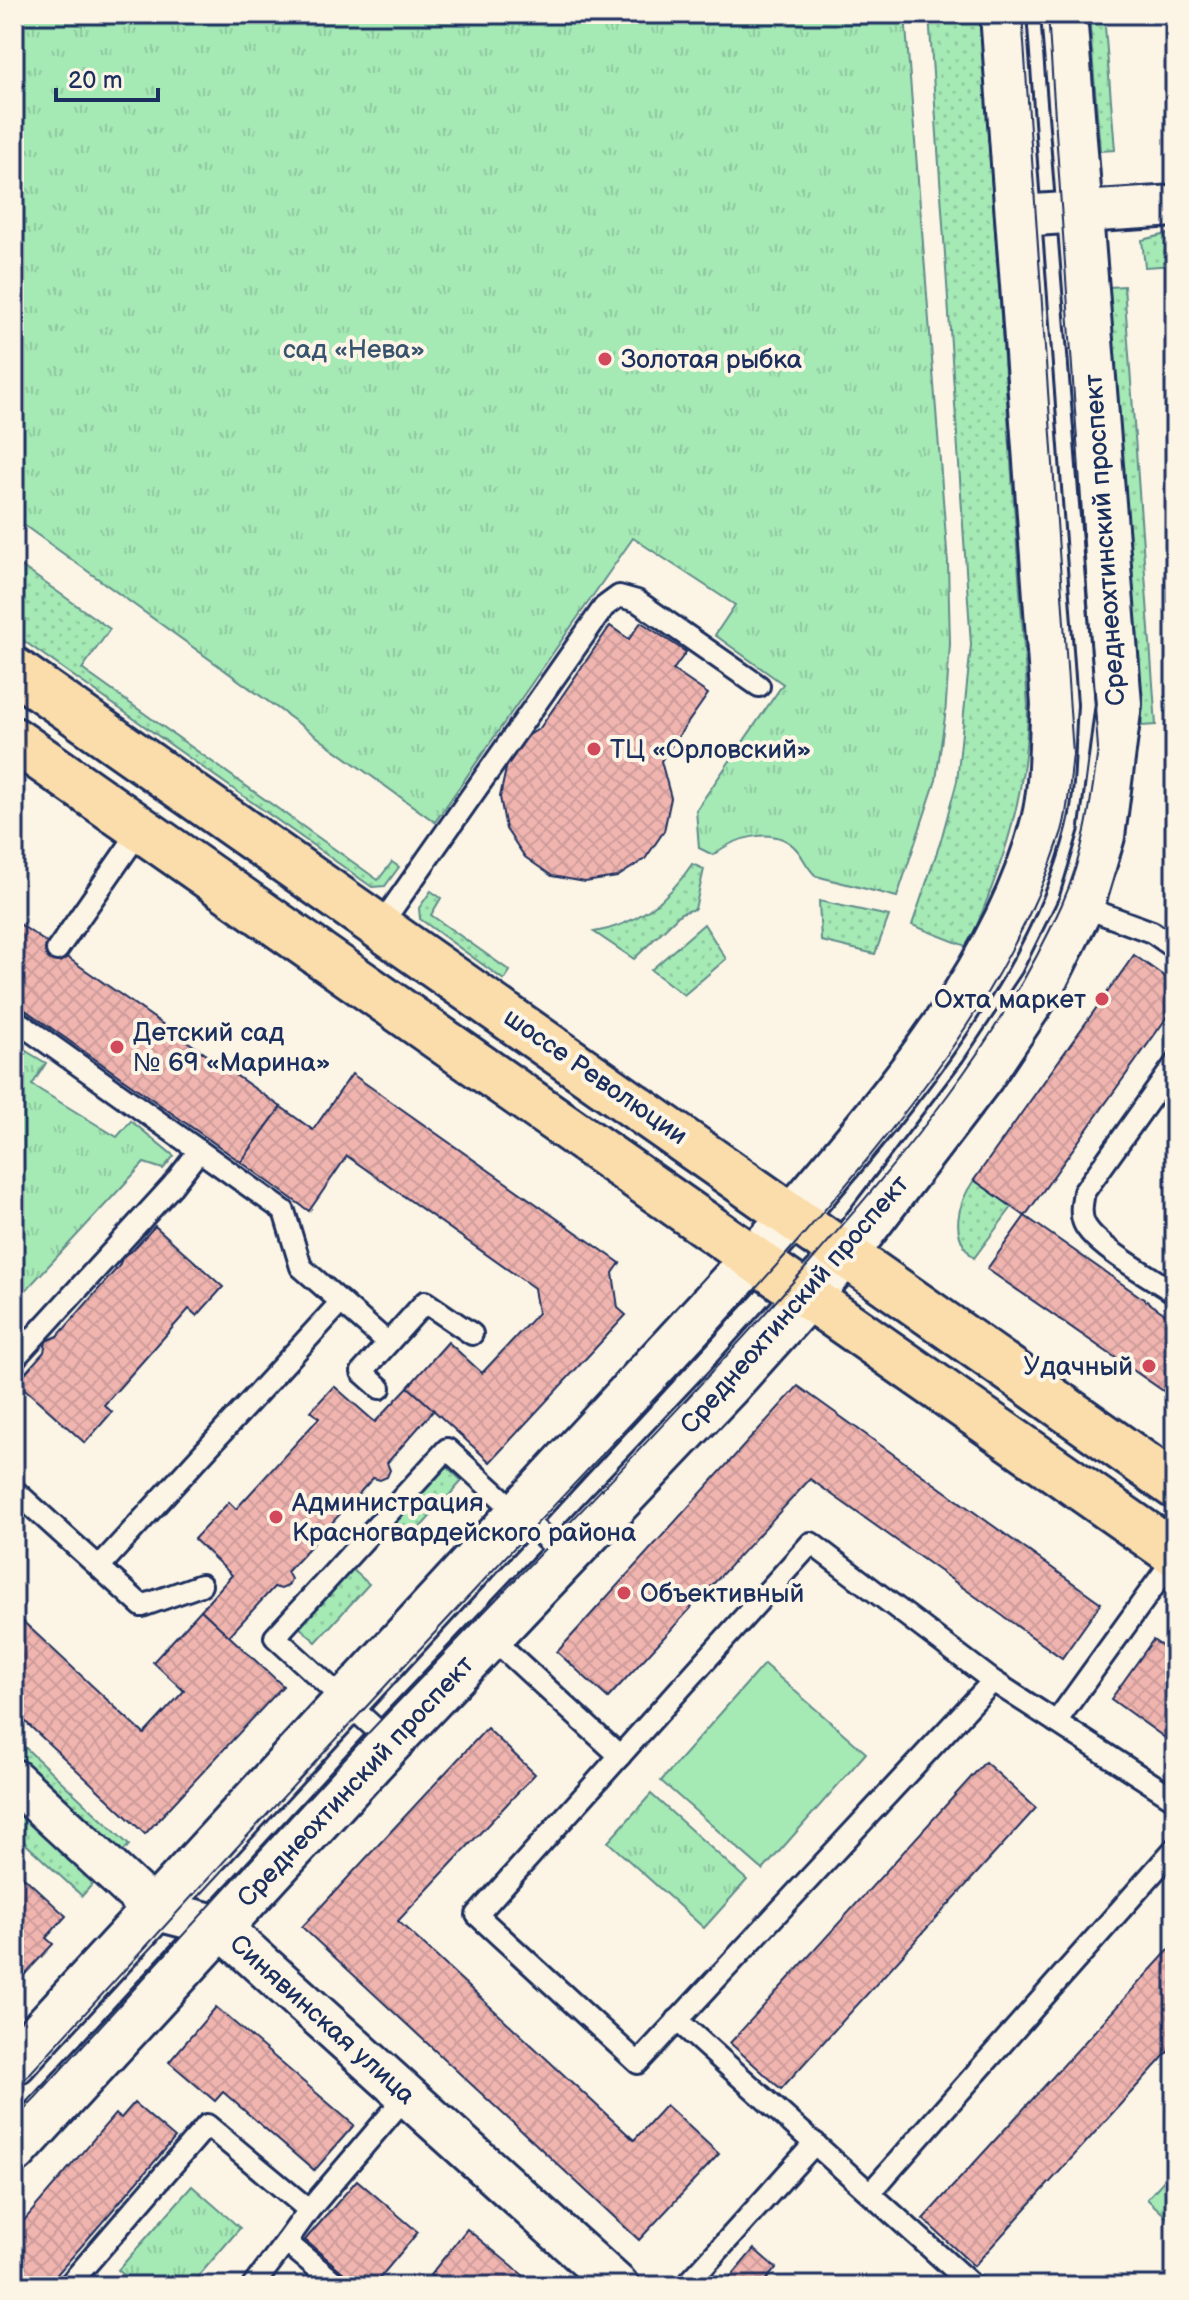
<svg xmlns="http://www.w3.org/2000/svg" width="1189" height="2300" font-family="'Balsamiq Sans',sans-serif">
  <defs>
    <pattern id="grass-dots" width="8" height="8" patternUnits="userSpaceOnUse" patternTransform="scale(2)"><rect width="8" height="8" fill="#a5e9b5"/><path d="M2 2h.1M6 6h.1" fill="none" stroke="#8dc89e" stroke-width="1.8" stroke-linecap="round"/></pattern>
    <pattern id="park-tufts" width="24" height="20" patternUnits="userSpaceOnUse" patternTransform="scale(2)"><rect width="24" height="20" fill="#a5e9b5"/><path d="M3 7l-1-3M5 7V3M7 7l1-3M15 17l-1-3M17 17v-4M19 17l1-3" fill="none" stroke="#8dc89e"/></pattern>
    <pattern id="building-cross-hatch" width="8" height="8" patternUnits="userSpaceOnUse" patternTransform="scale(2)"><rect width="8" height="8" fill="#f1b5b0"/><path d="M0 0l8 8M0 8l8-8" fill="none" stroke="#ce9c9a"/></pattern>
  </defs>
  <rect width="100%" height="100%" fill="#fcf5e5"/>
  <filter id="ink" filterUnits="userSpaceOnUse"><feTurbulence type="fractalNoise" baseFrequency=".0125" numOctaves="2"/><feDisplacementMap in="SourceGraphic" scale="16" xChannelSelector="R" yChannelSelector="G"/><feConvolveMatrix kernelMatrix="1 2 1 2 8 2 1 2 1" color-interpolation-filters="sRGB"/></filter>
  <g filter="url(#ink)">
    <g fill="url(#grass-dots)" stroke="#608c8a" stroke-width="2">
      <path d="M 929,14 L 980,14 L 1028,706 C 1027,797 1003,864 968,947 L 912,925 L 941,840 L 957,781 L 971,645 Z"/>
      <path d="M 1089,14 L 1104,14 L 1115,150 L 1100,151 Z"/>
      <path d="M 1175,232 L 1175,265 L 1145,267 L 1142,240 Z"/>
      <path d="M 1124,286 L 1156,725 L 1142,726 L 1109,287 Z"/>
      <path d="M 14,561 L 110,629 L 82,669 L 378,880 L 392,862 L 399,867 L 385,886 L 372,887 L 14,634 Z"/>
      <path d="M 692,864 L 704,869 L 695,909 L 681,913 L 634,959 L 594,932 C 637,925 669,899 692,864 Z"/>
      <path d="M 431,891 L 441,898 L 431,915 L 510,971 L 504,980 L 420,919 L 419,908 Z"/>
      <path d="M 819,901 L 889,916 L 875,954 L 821,941 Z"/>
      <path d="M 704,924 L 726,959 L 684,995 L 651,970 Z"/>
      <path d="M 974,1180 L 1012,1207 L 974,1258 C 949,1235 957,1205 974,1180 Z"/>
      <path d="M 445,1465 L 462,1481 L 410,1539 L 392,1523 Z"/>
      <path d="M 351,1568 L 369,1584 L 316,1642 L 298,1626 Z"/>
      <path d="M 14,1737 L 129,1845 L 120,1855 L 14,1757 Z"/>
      <path d="M 14,1803 L 96,1880 L 82,1896 L 14,1833 Z"/>
    </g>
    <g fill="url(#park-tufts)" stroke="#608c8a" stroke-width="2">
      <path d="M 14,14 L 905,14 L 948,563 L 950,644 L 945,717 L 936,780 L 897,897 L 816,876 C 806,867 804,858 797,850 C 775,824 734,838 713,855 L 699,848 L 696,810 L 783,684 L 715,635 L 735,605 L 633,538 L 435,822 L 14,518 Z"/>
      <path d="M 26,1051 L 46,1063 L 32,1085 L 117,1137 L 131,1121 L 174,1156 L 163,1169 L 144,1163 L 14,1303 L 14,1070 Z"/>
      <path d="M 651,1794 L 747,1880 L 704,1928 L 608,1842 Z"/>
      <path d="M 1175,2168 L 1175,2225 L 1147,2199 Z"/>
      <path d="M 192,2186 L 240,2228 L 190,2286 L 137,2286 L 118,2270 Z"/>
    </g>
    <path fill="#a5e9b5" stroke="#608c8a" stroke-width="2" d="M 764,1664 L 866,1753 L 763,1870 L 661,1781 Z"/>
    <g fill="url(#building-cross-hatch)" stroke="#1b2f5e" stroke-width="2">
      <path d="M 641,622 L 686,652 L 673,670 L 708,694 L 661,761 L 671,798 L 664,831 L 645,859 L 617,877 L 585,882 L 552,876 L 525,857 L 506,829 L 500,797 L 507,764 L 526,737 L 540,728 L 610,626 L 629,639 Z"/>
      <path d="M 14,920 L 281,1107 L 241,1162 L 14,1002 Z"/>
      <path d="M 1134,955 L 1175,984 L 1175,1006 L 1025,1216 L 974,1180 Z"/>
      <path d="M 352,1074 L 620,1263 L 613,1273 L 618,1308 L 626,1315 L 490,1462 L 408,1387 L 448,1342 L 482,1373 L 538,1313 L 534,1288 L 347,1156 L 309,1211 L 241,1162 L 281,1107 L 313,1130 Z"/>
      <path d="M 1025,1216 L 1175,1321 L 1175,1399 L 987,1269 Z"/>
      <path d="M 155,1226 L 223,1287 L 197,1316 L 189,1309 L 104,1405 L 112,1412 L 85,1443 L 17,1382 L 44,1352 L 46,1341 L 58,1336 L 119,1266 L 123,1256 L 133,1250 Z"/>
      <path d="M 334,1386 L 375,1422 L 408,1387 L 434,1410 L 387,1463 L 390,1470 L 387,1477 L 380,1480 L 373,1478 L 287,1572 L 291,1579 L 288,1586 L 281,1589 L 274,1587 L 229,1636 L 201,1610 L 232,1575 L 194,1539 L 229,1502 L 236,1509 L 319,1418 L 311,1411 Z"/>
      <path d="M 798,1386 L 1101,1603 L 1062,1658 L 810,1479 L 608,1698 L 557,1652 Z"/>
      <path d="M 201,1610 L 283,1686 L 145,1834 L 14,1711 L 14,1613 L 144,1734 L 184,1691 L 153,1662 Z"/>
      <path d="M 1153,1640 L 1175,1655 L 1175,1745 L 1111,1699 Z"/>
      <path d="M 487,1728 L 535,1774 L 398,1921 L 634,2140 L 666,2105 L 719,2154 L 639,2240 L 302,1927 Z"/>
      <path d="M 985,1762 L 1036,1808 L 781,2089 L 730,2043 Z"/>
      <path d="M 14,1868 L 66,1916 L 46,1938 L 53,1944 L 14,1986 Z"/>
      <path d="M 1175,1943 L 1175,2044 L 974,2266 L 923,2219 Z"/>
      <path d="M 216,2007 L 354,2125 L 314,2171 L 223,2092 L 215,2101 L 169,2062 Z"/>
      <path d="M 134,2103 L 175,2138 L 47,2286 L 18,2286 L 14,2283 L 14,2232 L 115,2114 L 121,2118 Z"/>
      <path d="M 357,2180 L 418,2232 L 373,2286 L 359,2286 L 305,2240 Z"/>
      <path d="M 467,2229 L 536,2286 L 443,2286 L 430,2275 Z"/>
      <path d="M 754,2249 L 776,2268 L 761,2286 L 723,2286 Z"/>
    </g>
    <g fill="none" stroke-linecap="round" stroke-linejoin="round">
      <defs>
        <g id="lane">
          <path d="M 1081,906 L 1152,932 L 1175,948"/>
          <path d="M 380,926 L 604,607 L 619,596 L 637,601 L 759,686"/>
          <path d="M 57,950 L 141,829"/>
          <path d="M 14,1019 L 284,1211 L 301,1267 L 388,1343"/>
          <path d="M 1175,1064 L 1084,1192 C 1082,1203 1080,1213 1084,1223 C 1094,1246 1153,1278 1175,1293"/>
          <path d="M 14,1359 L 172,1186 L 199,1151"/>
          <path d="M 380,1388 L 362,1372 L 425,1302 L 472,1334"/>
          <path d="M 14,1490 L 142,1606 L 201,1585"/>
          <path d="M 99,1567 L 341,1302"/>
          <path d="M 490,1636 L 620,1756"/>
          <path d="M 993,1681 L 638,2063 L 477,1915 L 811,1543 L 993,1681 L 1175,1799"/>
          <path d="M 1056,1722 L 1175,1557"/>
          <path d="M 390,1742 L 275,1637 L 447,1449 L 565,1556"/>
          <path d="M 677,2020 L 973,2286"/>
          <path d="M 871,2192 L 1175,1848"/>
          <path d="M 68,2286 L 207,2125 L 309,2210"/>
          <path d="M 253,2286 L 286,2242"/>
          <path d="M 339,2286 L 286,2242 L 309,2210 L 407,2095"/>
          <path d="M 686,2286 L 815,2143"/>
        </g>
        <g id="street">
          <path d="M 1019,216 L 1175,206"/>
          <path d="M 14,1780 L 153,1909 L 219,1926 L 618,2286"/>
        </g>
        <g id="secondary">
          <path d="M 14,2062 L 794,1215 C 891,1101 1006,969 1044,821 C 1053,785 1051,742 1054,705 L 1003,14"/>
          <path d="M 14,2151 L 390,1742 L 728,1385 L 846,1253 L 982,1075 L 1042,985 L 1081,906 L 1102,836 L 1119,704 L 1064,14"/>
        </g>
        <g id="primary">
          <path d="M 14,670 L 1175,1486"/>
          <path d="M 14,740 L 1175,1554"/>
        </g>
      </defs>
      <use href="#lane" stroke="#1b2f5e" stroke-width="26"/>
      <use href="#street" stroke="#1b2f5e" stroke-width="46"/>
      <use href="#secondary" stroke="#1b2f5e" stroke-width="50"/>
      <use href="#primary" stroke="#1b2f5e" stroke-width="50"/>
      <use href="#lane" stroke="#fcf5e5" stroke-width="20"/>
      <use href="#street" stroke="#fcf5e5" stroke-width="40"/>
      <use href="#secondary" stroke="#fcf5e5" stroke-width="44"/>
      <use href="#primary" stroke="#fbddab" stroke-width="44"/>
      <g stroke="#1b2f5e" stroke-width="2">
        <path d="M 14,2091 C 170,1920 326,1749 484,1580 C 588,1468 695,1359 796,1243 C 903,1120 1011,990 1062,831 C 1069,807 1070,779 1073,754 L 1022,14"/>
        <path d="M 14,2121 C 134,1990 252,1857 374,1727 C 519,1574 668,1425 807,1266 C 903,1156 1002,1040 1062,904 C 1084,855 1091,802 1098,749 L 1048,14"/>
      </g>
    </g>
  </g>
  <g fill="#d1495b" stroke="#fcf5e5" stroke-width="3">
    <circle cx="605" cy="359" r="8"/>
    <circle cx="594" cy="749" r="8"/>
    <circle cx="1102" cy="999" r="8"/>
    <circle cx="117" cy="1047" r="8"/>
    <circle cx="1149" cy="1366" r="8"/>
    <circle cx="276" cy="1517" r="8"/>
    <circle cx="624" cy="1593" r="8"/>
  </g>
  <g text-anchor="middle" stroke-width="8" stroke-linejoin="round" paint-order="stroke">
    <g font-size="26" fill="#37546f" stroke="#fcf5e5">
      <text x="354" y="358">сад «Нева»</text>
    </g>
    <g font-size="26" fill="#1b2f5e" stroke="#fcf5e5" text-anchor="start">
      <text x="621" y="368">Золотая рыбка</text>
      <text x="610" y="758">ТЦ «Орловский»</text>
      <text x="1086" y="1008" text-anchor="end">Охта маркет</text>
      <text x="133" y="1041">Детский сад<tspan x="133" dy="30">№ 69 «Марина»</tspan></text>
      <text x="1133" y="1375" text-anchor="end">Удачный</text>
      <text x="292" y="1511">Администрация<tspan x="292" dy="30">Красногвардейского района</tspan></text>
      <text x="640" y="1602">Объективный</text>
    </g>
    <g font-size="26" fill="#1b2f5e" stroke="#fcf5e5">
      <text transform="translate(1104 540) rotate(-94)" y="9">Среднеохтинский проспект</text>
      <text transform="translate(596 1076) rotate(35)" y="9">шоссе Революции</text>
      <text transform="translate(794 1304) rotate(-49)" y="9">Среднеохтинский проспект</text>
      <text transform="translate(355 1781) rotate(-47)" y="9">Среднеохтинский проспект</text>
      <text transform="translate(323 2019) rotate(42)" y="9">Синявинская улица</text>
    </g>
  </g>
  <rect width="1189" height="2300" fill="none" stroke="#fcf5e5" stroke-width="48"/>
  <rect x="24" y="24" width="1141" height="2252" fill="none" stroke="#1b2f5e" stroke-width="3" filter="url(#ink)"/>
  <path d="M56 88v12h102v-12" fill="none" stroke="#1b2f5e" stroke-width="4"/>
  <text x="68" y="88" font-size="24" fill="#1b2f5e" stroke="#fcf5e5" stroke-width="6" paint-order="stroke">20 m</text>
</svg>
